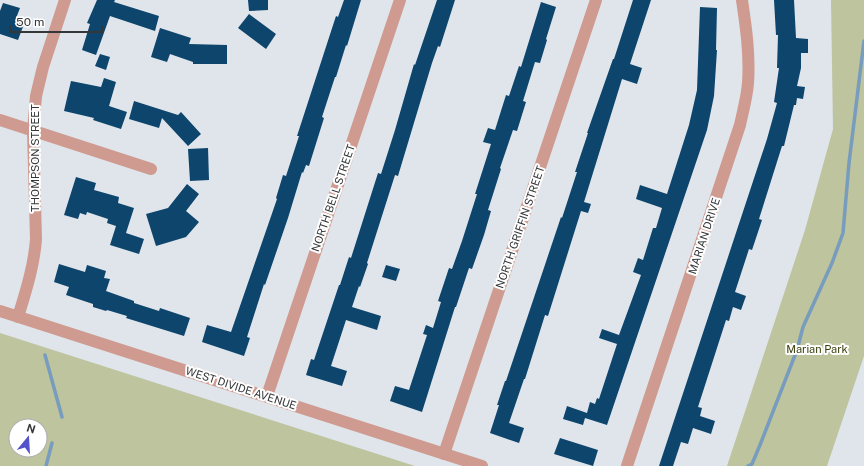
<svg xmlns="http://www.w3.org/2000/svg" width="864" height="466" font-family="'Public Sans',sans-serif">
  <rect width="100%" height="100%" fill="#dfe5eb"/>
  <g fill="#bdc49e" fill-rule="evenodd">
    <path d="M 831,0 L 864,0 L 864,356 L 827,466 L 727,466 L 805,230 L 833,129 Z"/>
    <path d="M 0,333 L 415,466 L 0,466 ZM 16,426 L 40,426 L 40,450 L 16,450 Z"/>
  </g>
  <g fill="none" stroke-linecap="round" stroke-linejoin="round">
    <g stroke="#789cbe" stroke-width="3.5">
      <path d="M 45,355 L 62,417"/>
      <path d="M 46,466 L 52,443"/>
      <path d="M 748,466 L 752,464 L 760,445 L 797,350 L 803,327 L 832,263 L 843,233 L 849,163 L 864,41"/>
    </g>
  </g>
  <g fill="#0d456c">
    <path d="M 97,0 L 115,0 L 114,2 L 159,16 L 155,31 L 110,16 L 96,55 L 82,50 L 90,24 L 87,23 Z"/>
    <path d="M 248,0 L 268,0 L 268,10 L 249,11 Z"/>
    <path d="M 344,0 L 361,0 L 347,46 L 346,45 L 336,77 L 335,77 L 322,117 L 324,118 L 309,166 L 306,165 L 303,173 L 302,172 L 288,218 L 265,285 L 264,284 L 247,337 L 250,338 L 244,356 L 202,342 L 207,325 L 231,332 L 277,199 L 276,198 L 283,175 L 286,176 L 299,136 L 297,136 L 336,16 L 338,17 Z"/>
    <path d="M 437,0 L 455,0 L 440,47 L 438,46 L 432,63 L 398,176 L 395,175 L 367,263 L 368,264 L 360,287 L 359,286 L 352,307 L 381,316 L 377,330 L 346,320 L 331,366 L 347,371 L 342,386 L 306,375 L 311,359 L 314,360 L 339,285 L 340,285 L 349,257 L 351,258 L 378,173 L 381,174 L 395,130 L 414,64 L 415,65 Z"/>
    <path d="M 633,0 L 651,0 L 630,64 L 642,68 L 637,84 L 622,79 L 584,202 L 591,204 L 588,213 L 581,211 L 548,316 L 545,315 L 525,379 L 524,379 L 509,423 L 524,428 L 519,443 L 490,433 L 499,405 L 497,405 L 505,381 L 506,381 L 561,217 L 562,218 L 577,172 L 575,172 L 588,133 L 587,133 L 613,59 L 614,59 Z"/>
    <path d="M 774,0 L 794,0 L 796,38 L 808,39 L 808,53 L 801,53 L 801,68 L 797,86 L 805,87 L 803,99 L 797,98 L 796,105 L 794,105 L 784,146 L 782,146 L 759,219 L 762,220 L 752,250 L 749,249 L 735,292 L 746,296 L 741,310 L 733,307 L 729,321 L 726,320 L 698,407 L 702,408 L 700,416 L 715,421 L 711,434 L 693,428 L 688,444 L 681,442 L 673,466 L 659,466 L 767,139 L 777,103 L 774,102 L 779,68 L 777,68 L 778,35 L 776,35 Z"/>
    <path d="M 541,2 L 556,7 L 546,39 L 547,40 L 540,63 L 535,62 L 523,101 L 526,102 L 517,131 L 513,130 L 500,168 L 501,169 L 488,210 L 491,211 L 484,235 L 472,269 L 469,268 L 456,307 L 455,307 L 422,412 L 390,401 L 395,386 L 409,390 L 427,335 L 423,334 L 426,325 L 433,328 L 441,302 L 438,301 L 449,268 L 452,269 L 462,241 L 477,194 L 475,194 L 491,144 L 483,142 L 488,128 L 495,130 L 506,95 L 509,96 L 519,66 L 521,67 Z"/>
    <path d="M 3,3 L 20,8 L 15,21 L 24,24 L 18,40 L 0,34 L 0,11 Z"/>
    <path d="M 700,7 L 717,8 L 716,50 L 717,50 L 714,96 L 707,130 L 607,425 L 585,418 L 583,425 L 563,419 L 567,406 L 587,413 L 590,402 L 595,404 L 597,398 L 599,399 L 617,344 L 599,338 L 602,329 L 619,335 L 641,275 L 633,272 L 638,258 L 643,260 L 653,228 L 656,228 L 662,208 L 636,199 L 640,185 L 667,194 L 689,125 L 697,90 Z"/>
    <path d="M 249,14 L 276,34 L 266,49 L 238,28 Z"/>
    <path d="M 160,28 L 191,38 L 189,44 L 227,45 L 227,64 L 193,64 L 193,62 L 170,54 L 167,62 L 151,57 Z"/>
    <path d="M 100,54 L 110,57 L 106,70 L 95,66 Z"/>
    <path d="M 104,78 L 116,82 L 109,106 L 127,112 L 121,129 L 93,120 L 94,118 L 64,111 L 71,81 L 101,87 Z"/>
    <path d="M 134,101 L 178,115 L 181,112 L 201,134 L 188,146 L 162,118 L 159,128 L 129,119 Z"/>
    <path d="M 208,148 L 209,180 L 190,181 L 188,149 Z"/>
    <path d="M 76,177 L 96,183 L 94,190 L 119,197 L 118,203 L 134,208 L 126,233 L 144,239 L 139,254 L 110,245 L 116,226 L 107,223 L 108,219 L 87,212 L 86,215 L 80,213 L 78,219 L 64,215 Z"/>
    <path d="M 187,184 L 199,194 L 186,211 L 199,222 L 186,237 L 156,246 L 146,214 L 168,208 Z"/>
    <path d="M 59,264 L 85,272 L 87,265 L 106,271 L 104,278 L 110,279 L 106,291 L 134,301 L 134,303 L 159,311 L 160,308 L 190,318 L 184,336 L 126,318 L 127,316 L 107,310 L 106,311 L 93,307 L 93,304 L 66,295 L 69,287 L 54,282 Z"/>
    <path d="M 386,265 L 400,269 L 396,281 L 382,277 Z"/>
    <path d="M 560,438 L 598,450 L 593,466 L 554,454 Z"/>
  </g>
  <g fill="none" stroke-linecap="round" stroke-linejoin="round">
    <g stroke="#cf9a8f" stroke-width="12">
      <path d="M 0,120 L 151,169"/>
      <path d="M 0,311 L 482,466"/>
      <path d="M 18,317 C 26,291 34,266 36,239 L 33,131 L 36,96 L 43,67 L 65,0"/>
      <path d="M 267,396 L 400,0"/>
      <path d="M 444,454 L 596,0"/>
      <path d="M 627,466 L 740,125 C 743,111 747,97 748,83 C 750,55 746,27 742,0"/>
    </g>
  </g>
  <g text-anchor="middle" stroke-width="4" stroke-linejoin="round" paint-order="stroke">
    <g font-size="11" fill="#343638" stroke="#fff">
      <text transform="translate(35 158) rotate(-90)" y="4">THOMPSON STREET</text>
      <text transform="translate(333 198) rotate(-71)" y="4">NORTH BELL STREET</text>
      <text transform="translate(520 227) rotate(-71)" y="4">NORTH GRIFFIN STREET</text>
      <text transform="translate(704 236) rotate(-72)" y="4">MARIAN DRIVE</text>
      <text transform="translate(241 388) rotate(18)" y="4">WEST DIVIDE AVENUE</text>
    </g>
    <g font-size="11" fill="#393e0c" stroke="#fff">
      <text x="817" y="353">Marian Park</text>
    </g>
  </g>
  <g transform="translate(28 438) rotate(18)"><circle r="19" fill="#ffffff" stroke="#aeafaf"/>
  <path d="M0-3L7 15L0 10L-7 15Z" fill="#5452c9"/>
  <text y="-6" font-size="11" font-weight="bold" text-anchor="middle" fill="#343638">N</text>
  </g>
  <path d="M10 26v6h92v-6" fill="none" stroke="#343638" stroke-width="2"/>
  <text x="16" y="26" font-size="12" fill="#343638" stroke="#ffffff" stroke-width="3" paint-order="stroke">50 m</text>
</svg>
